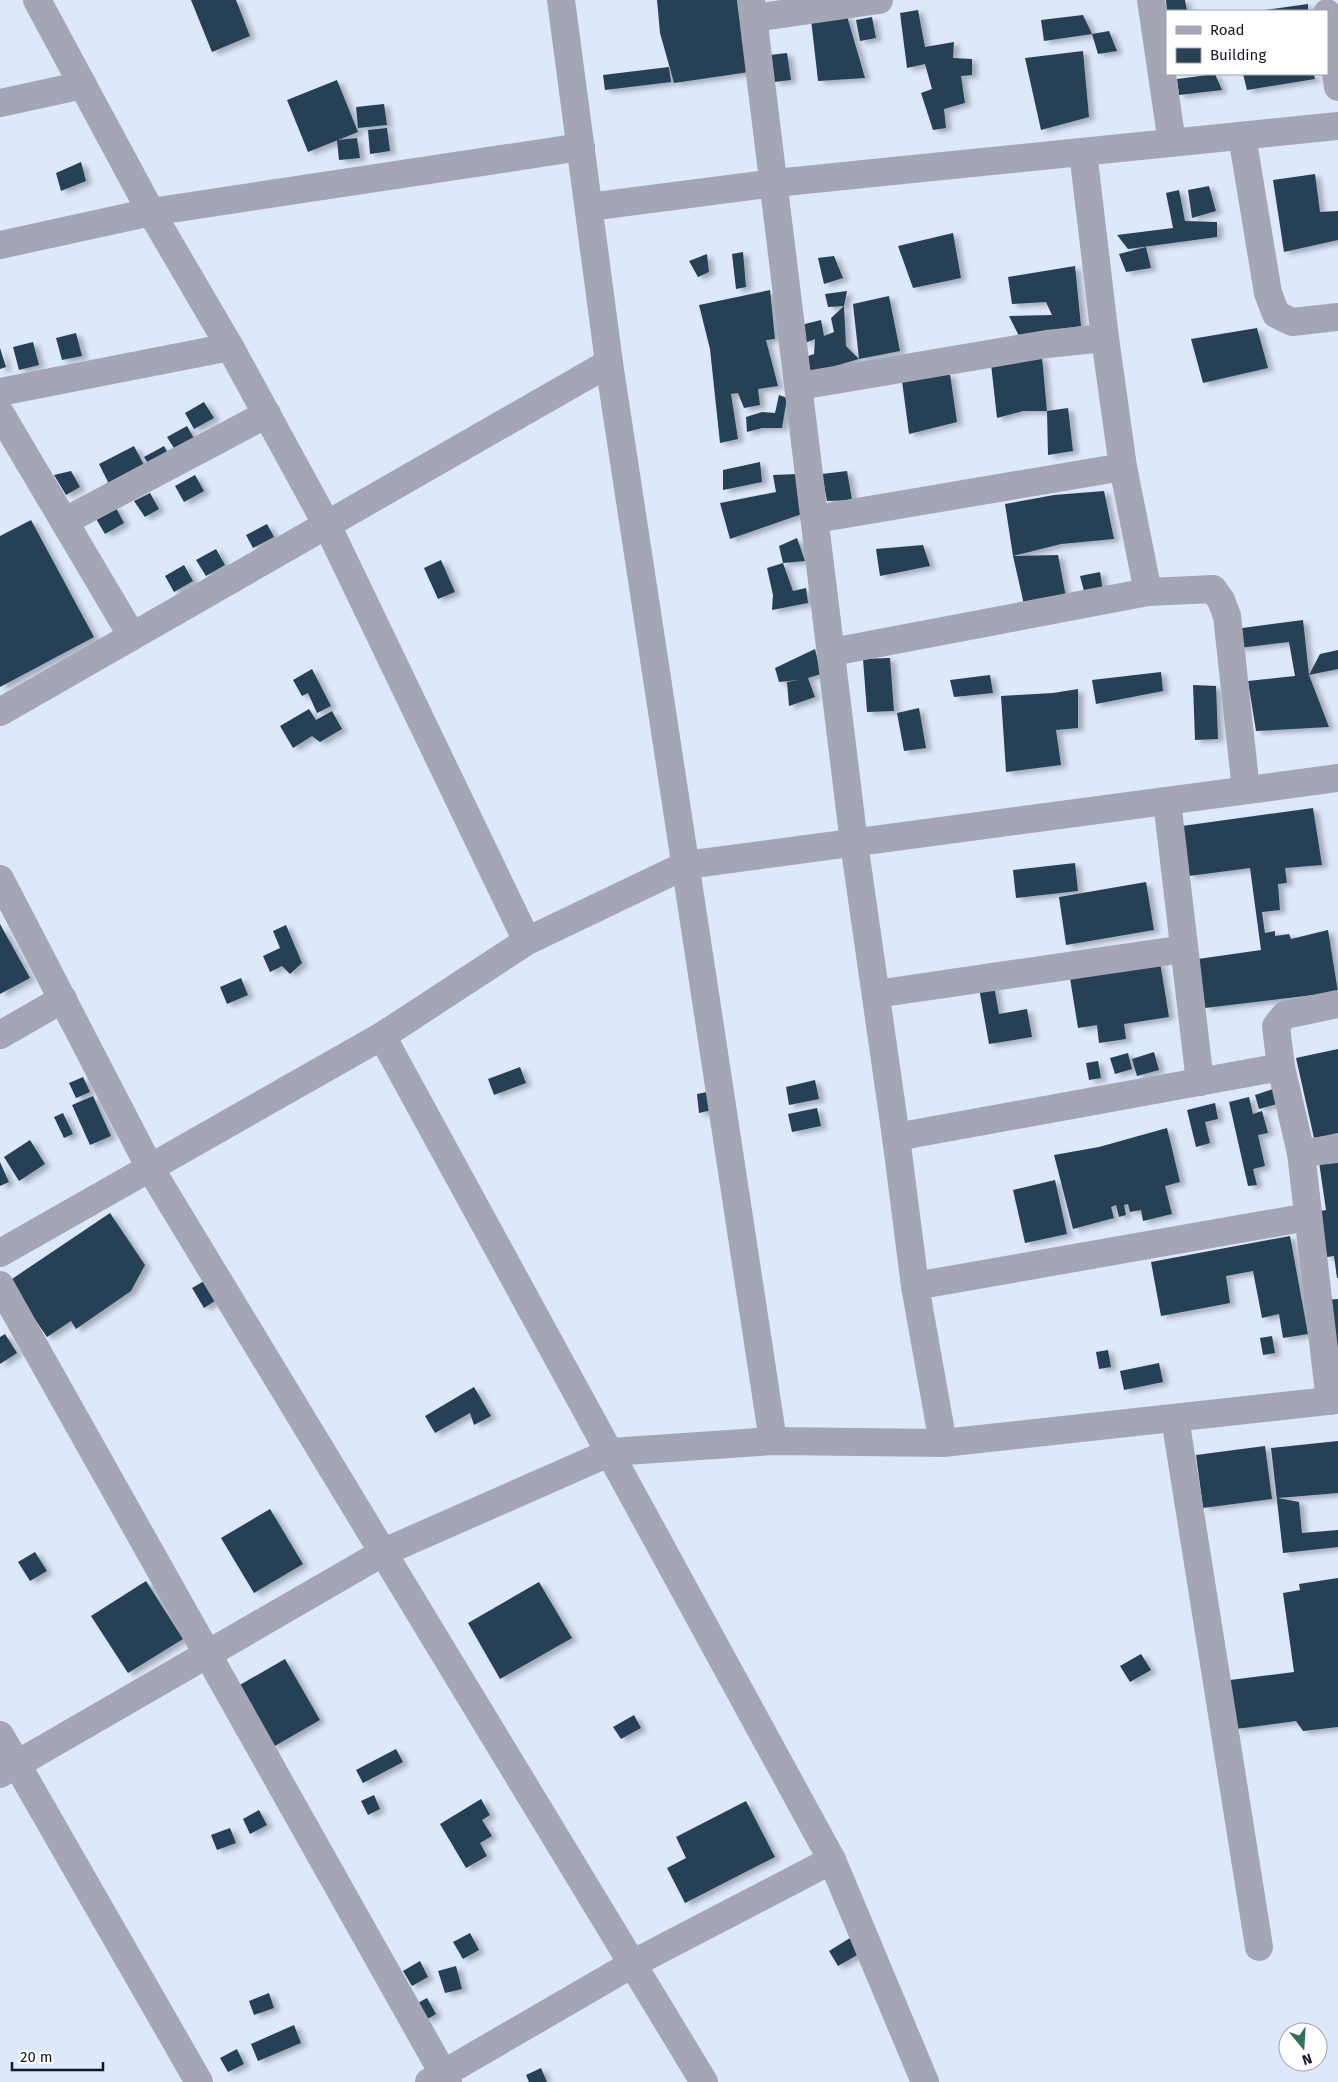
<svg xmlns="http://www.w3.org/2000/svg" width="1338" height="2082" font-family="'Fira Sans',sans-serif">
  <defs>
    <filter id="shadow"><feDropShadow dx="5.5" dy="3" stdDeviation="2.5" flood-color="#0004"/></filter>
  </defs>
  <rect width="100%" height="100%" fill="#dee8fb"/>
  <g fill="#284155" filter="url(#shadow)">
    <path d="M 191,0 L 236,0 L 250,36 L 212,52 Z"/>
    <path d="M 657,0 L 738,0 L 749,72 L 674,83 L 660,33 Z"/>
    <path d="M 1166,0 L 1185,0 L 1187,11 L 1167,11 Z"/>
    <path d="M 1308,4 L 1308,11 L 1265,11 L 1265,10 Z"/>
    <path d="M 918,10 L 925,47 L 954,42 L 953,58 L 972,59 L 972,75 L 961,76 L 965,103 L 944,109 L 946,128 L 933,130 L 921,93 L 932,89 L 925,64 L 907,68 L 900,13 Z"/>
    <path d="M 1083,15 L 1092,34 L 1109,31 L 1117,51 L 1098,54 L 1092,34 L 1044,41 L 1041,20 Z"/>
    <path d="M 847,16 L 865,78 L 818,81 L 811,19 Z"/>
    <path d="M 872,17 L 876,38 L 860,41 L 856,20 Z"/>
    <path d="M 1083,51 L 1089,117 L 1041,130 L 1025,58 Z"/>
    <path d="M 787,53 L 791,80 L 774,82 L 770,55 Z"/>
    <path d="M 669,67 L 671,82 L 605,90 L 603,75 Z"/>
    <path d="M 1215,74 L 1222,90 L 1179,95 L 1177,79 Z"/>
    <path d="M 1243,74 L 1314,74 L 1315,79 L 1247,90 Z"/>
    <path d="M 337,80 L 358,132 L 308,152 L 287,100 Z"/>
    <path d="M 384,104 L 387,125 L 358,128 L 356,107 Z"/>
    <path d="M 387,128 L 390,151 L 370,154 L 368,130 Z"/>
    <path d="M 357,138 L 360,158 L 339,160 L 337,140 Z"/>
    <path d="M 81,162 L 86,181 L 61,191 L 56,173 Z"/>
    <path d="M 1315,174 L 1320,212 L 1338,211 L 1338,240 L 1284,252 L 1273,180 Z"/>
    <path d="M 1209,186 L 1216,211 L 1192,218 L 1188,190 Z"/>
    <path d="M 1179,190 L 1185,221 L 1217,222 L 1217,237 L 1128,249 L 1117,235 L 1173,228 L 1166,193 Z"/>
    <path d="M 953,233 L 961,278 L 913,288 L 898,246 Z"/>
    <path d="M 1146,247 L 1151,268 L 1126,272 L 1119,254 Z"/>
    <path d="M 743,252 L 746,287 L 736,289 L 732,254 Z"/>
    <path d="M 707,254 L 709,272 L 698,277 L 689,261 Z"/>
    <path d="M 834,256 L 843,278 L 824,284 L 818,258 Z"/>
    <path d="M 1075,266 L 1081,326 L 1019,336 L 1009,316 L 1052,315 L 1046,302 L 1012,304 L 1008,277 Z"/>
    <path d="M 770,290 L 775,339 L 766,340 L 778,386 L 758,389 L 760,405 L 744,408 L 738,393 L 731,394 L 738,439 L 720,443 L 710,349 L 699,305 Z"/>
    <path d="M 847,291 L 844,306 L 828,307 L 825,294 Z"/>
    <path d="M 889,296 L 900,351 L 859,359 L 811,373 L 805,357 L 814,354 L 815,339 L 805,343 L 801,325 L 821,320 L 824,336 L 834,332 L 831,318 L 844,306 L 846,346 L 859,359 L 853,304 Z"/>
    <path d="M 1257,328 L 1268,368 L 1203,383 L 1191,339 Z"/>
    <path d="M 76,333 L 82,356 L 62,360 L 56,338 Z"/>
    <path d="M 33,342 L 39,365 L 19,370 L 13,347 Z"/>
    <path d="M 0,348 L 6,367 L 0,369 Z"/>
    <path d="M 1042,357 L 1047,411 L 1068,408 L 1073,451 L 1048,455 L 1047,411 L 1023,411 L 997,418 L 991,364 Z"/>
    <path d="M 950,374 L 957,422 L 909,434 L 902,381 Z"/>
    <path d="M 779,395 L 787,398 L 782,428 L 762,428 L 747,432 L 746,417 L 762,412 L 775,413 Z"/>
    <path d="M 204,402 L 214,418 L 194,429 L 185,413 Z"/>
    <path d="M 187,426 L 196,442 L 177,453 L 167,437 Z"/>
    <path d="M 134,446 L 145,467 L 97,493 L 108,482 L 99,464 Z"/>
    <path d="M 164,446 L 173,462 L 154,473 L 144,457 Z"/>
    <path d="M 760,462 L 762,482 L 723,490 L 723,470 Z"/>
    <path d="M 71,471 L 80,487 L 66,495 L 54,475 Z"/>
    <path d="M 847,471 L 852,500 L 827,501 L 822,474 Z"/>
    <path d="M 798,474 L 797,488 L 802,514 L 730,539 L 720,503 L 776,492 L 773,475 Z"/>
    <path d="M 195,475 L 204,491 L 184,502 L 175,486 Z"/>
    <path d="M 1104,491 L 1114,539 L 1061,544 L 1013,556 L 1058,555 L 1067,602 L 1025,609 L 1013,556 L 1005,504 L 1054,495 Z"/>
    <path d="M 150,493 L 159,509 L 145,517 L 134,501 Z"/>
    <path d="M 115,506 L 124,523 L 105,534 L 95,517 Z"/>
    <path d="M 31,520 L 94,637 L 0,687 L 0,536 Z"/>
    <path d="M 267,524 L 274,537 L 253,548 L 246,535 Z"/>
    <path d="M 797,538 L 805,561 L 783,563 L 779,546 Z"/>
    <path d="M 923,545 L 930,566 L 880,576 L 876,549 Z"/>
    <path d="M 216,549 L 225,565 L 206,576 L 196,560 Z"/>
    <path d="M 441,560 L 455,592 L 438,599 L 424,568 Z"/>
    <path d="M 783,563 L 793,591 L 806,588 L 808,603 L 772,610 L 773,595 L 767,568 Z"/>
    <path d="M 184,565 L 193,581 L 174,592 L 165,576 Z"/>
    <path d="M 1100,572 L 1103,591 L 1085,595 L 1080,576 Z"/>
    <path d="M 1303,620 L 1309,675 L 1329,727 L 1256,731 L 1248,681 L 1295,676 L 1289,642 L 1239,648 L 1235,629 Z"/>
    <path d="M 815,649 L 821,674 L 808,678 L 815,697 L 789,706 L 787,682 L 798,680 L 779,682 L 775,668 Z"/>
    <path d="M 1338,650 L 1338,669 L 1309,675 L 1320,654 Z"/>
    <path d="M 890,658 L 894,711 L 867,712 L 863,659 Z"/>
    <path d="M 312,669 L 331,706 L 317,713 L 308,693 L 302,696 L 293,680 Z"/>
    <path d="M 1161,672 L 1163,691 L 1096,704 L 1092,680 Z"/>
    <path d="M 990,675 L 993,693 L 954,697 L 950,680 Z"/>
    <path d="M 1193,685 L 1216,686 L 1218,739 L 1195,740 Z"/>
    <path d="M 1078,689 L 1078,728 L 1056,730 L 1061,765 L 1006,772 L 1001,696 L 1053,693 Z"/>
    <path d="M 919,708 L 926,748 L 904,751 L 897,713 Z"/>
    <path d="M 309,709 L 316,720 L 332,711 L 342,729 L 320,742 L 312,736 L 293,748 L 280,726 Z"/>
    <path d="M 1313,808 L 1322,865 L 1285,868 L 1287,883 L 1278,884 L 1280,910 L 1262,912 L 1265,933 L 1275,931 L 1275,936 L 1289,934 L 1291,939 L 1328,930 L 1338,992 L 1205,1008 L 1198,959 L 1261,950 L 1250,868 L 1189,876 L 1182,826 Z"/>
    <path d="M 1075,863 L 1078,891 L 1016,898 L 1013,870 Z"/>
    <path d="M 1146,882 L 1154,930 L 1066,945 L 1059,897 Z"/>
    <path d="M 0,924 L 30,978 L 0,994 Z"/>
    <path d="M 286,925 L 302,963 L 290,974 L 282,966 L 270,972 L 263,956 L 280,948 L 273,931 Z"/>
    <path d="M 1160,962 L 1169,1017 L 1124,1024 L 1126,1039 L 1099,1043 L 1097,1025 L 1078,1028 L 1069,972 Z"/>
    <path d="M 241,978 L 248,995 L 227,1004 L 220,987 Z"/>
    <path d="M 994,986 L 999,1014 L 1027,1009 L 1032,1037 L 989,1044 L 979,988 Z"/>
    <path d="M 1338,1049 L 1338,1133 L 1314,1138 L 1296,1058 Z"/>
    <path d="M 1154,1052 L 1159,1070 L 1137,1076 L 1132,1059 Z"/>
    <path d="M 1128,1053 L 1132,1069 L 1115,1074 L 1110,1058 Z"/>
    <path d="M 1098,1061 L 1101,1078 L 1089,1080 L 1086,1063 Z"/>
    <path d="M 520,1067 L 526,1083 L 494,1095 L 488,1079 Z"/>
    <path d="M 83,1077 L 90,1092 L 76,1098 L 69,1083 Z"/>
    <path d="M 815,1080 L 819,1099 L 789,1105 L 786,1087 Z"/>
    <path d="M 1273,1089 L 1277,1104 L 1259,1109 L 1255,1095 Z"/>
    <path d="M 717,1090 L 721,1108 L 699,1113 L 697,1094 Z"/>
    <path d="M 93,1096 L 111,1136 L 90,1145 L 72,1105 Z"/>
    <path d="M 1249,1097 L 1253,1114 L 1262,1111 L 1268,1133 L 1258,1135 L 1265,1166 L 1253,1169 L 1257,1185 L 1248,1186 L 1229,1102 Z"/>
    <path d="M 1215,1103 L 1218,1119 L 1205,1122 L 1210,1143 L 1196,1147 L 1187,1110 Z"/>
    <path d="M 817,1108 L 821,1126 L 792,1132 L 788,1114 Z"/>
    <path d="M 63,1113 L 73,1134 L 64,1138 L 54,1117 Z"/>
    <path d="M 1167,1128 L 1180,1182 L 1165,1186 L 1172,1214 L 1143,1221 L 1141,1210 L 1130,1212 L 1128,1204 L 1124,1205 L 1126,1215 L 1119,1217 L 1116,1205 L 1111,1207 L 1114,1218 L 1073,1229 L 1054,1155 L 1099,1147 Z"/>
    <path d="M 30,1140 L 45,1164 L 19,1181 L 4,1157 Z"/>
    <path d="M 1338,1159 L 1338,1278 L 1337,1278 L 1334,1256 L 1327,1257 L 1320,1211 L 1326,1210 L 1319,1162 Z"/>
    <path d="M 0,1162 L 9,1182 L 0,1186 Z"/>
    <path d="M 1055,1180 L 1067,1234 L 1025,1243 L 1013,1190 Z"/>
    <path d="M 110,1213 L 145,1265 L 131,1291 L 76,1329 L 71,1321 L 47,1337 L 9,1281 Z"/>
    <path d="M 1290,1236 L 1308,1334 L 1283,1338 L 1279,1314 L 1262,1318 L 1253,1271 L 1226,1276 L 1230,1303 L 1161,1316 L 1151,1262 Z"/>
    <path d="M 209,1278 L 221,1297 L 204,1308 L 192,1288 Z"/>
    <path d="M 1338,1299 L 1338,1366 L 1326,1300 Z"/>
    <path d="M 5,1334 L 17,1353 L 0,1364 L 0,1337 Z"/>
    <path d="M 1272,1336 L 1275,1353 L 1263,1355 L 1260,1338 Z"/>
    <path d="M 1108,1350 L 1111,1367 L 1099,1369 L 1096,1352 Z"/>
    <path d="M 1159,1363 L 1163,1382 L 1124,1390 L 1120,1371 Z"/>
    <path d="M 474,1387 L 491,1416 L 474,1425 L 470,1413 L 435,1433 L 425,1416 Z"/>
    <path d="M 1338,1441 L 1338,1493 L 1278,1498 L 1299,1502 L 1302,1533 L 1338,1530 L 1338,1547 L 1283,1553 L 1271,1448 Z"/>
    <path d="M 1265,1446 L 1272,1499 L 1203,1508 L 1196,1455 Z"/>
    <path d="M 270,1509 L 303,1564 L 254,1593 L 221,1538 Z"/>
    <path d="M 35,1552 L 47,1571 L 30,1581 L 18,1562 Z"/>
    <path d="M 1338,1578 L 1338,1727 L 1303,1731 L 1296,1721 L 1236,1729 L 1230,1680 L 1294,1672 L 1283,1593 L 1300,1590 L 1299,1584 Z"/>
    <path d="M 146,1581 L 183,1639 L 128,1673 L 91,1616 Z"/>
    <path d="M 539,1582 L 572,1638 L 500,1679 L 468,1623 Z"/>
    <path d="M 1141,1654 L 1151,1670 L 1130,1682 L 1120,1666 Z"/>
    <path d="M 285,1659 L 320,1720 L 273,1747 L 238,1686 Z"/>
    <path d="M 634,1715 L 641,1728 L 621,1739 L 613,1727 Z"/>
    <path d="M 396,1749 L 403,1762 L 363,1783 L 356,1770 Z"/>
    <path d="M 374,1795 L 380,1809 L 368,1815 L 361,1801 Z"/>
    <path d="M 481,1799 L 490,1815 L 482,1820 L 492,1836 L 480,1843 L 487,1856 L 466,1868 L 440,1824 Z"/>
    <path d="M 746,1801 L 775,1857 L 685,1903 L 667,1868 L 686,1858 L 676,1837 Z"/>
    <path d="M 259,1810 L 267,1825 L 250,1834 L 243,1819 Z"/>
    <path d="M 230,1828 L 236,1843 L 217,1850 L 211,1835 Z"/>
    <path d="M 470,1933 L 479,1950 L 463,1959 L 453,1942 Z"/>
    <path d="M 850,1938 L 859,1954 L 838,1966 L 829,1951 Z"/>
    <path d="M 420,1961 L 428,1977 L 412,1986 L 403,1971 Z"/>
    <path d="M 456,1966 L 462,1989 L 445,1993 L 438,1971 Z"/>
    <path d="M 269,1993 L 274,2008 L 254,2015 L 249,2001 Z"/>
    <path d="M 427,1998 L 436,2014 L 426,2020 L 416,2004 Z"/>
    <path d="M 294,2025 L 301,2043 L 258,2061 L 251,2044 Z"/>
    <path d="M 237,2049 L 244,2064 L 228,2072 L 220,2058 Z"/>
    <path d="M 541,2068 L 547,2082 L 529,2082 L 526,2075 Z"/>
  </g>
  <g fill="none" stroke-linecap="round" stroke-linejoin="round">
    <g stroke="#a5a6b5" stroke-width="28">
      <path d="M 37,0 L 151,212 L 230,347 L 327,525 L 527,941"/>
      <path d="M 561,0 L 609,363 L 773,1441"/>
      <path d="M 751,0 L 854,843 L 896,1137"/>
      <path d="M 1151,0 L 1172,143"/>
      <path d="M 1327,13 L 1338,87"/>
      <path d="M 754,18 L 879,0"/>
      <path d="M 0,103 L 83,85"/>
      <path d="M 1242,136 L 1268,293 L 1276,314 L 1292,322 L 1338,317"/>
      <path d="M 589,207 L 775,183 L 1338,126"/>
      <path d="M 0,245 L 151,212 L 581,147"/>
      <path d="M 800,386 L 1047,344 L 1105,338 L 1083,152"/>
      <path d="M 0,392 L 230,347"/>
      <path d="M 0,413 L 132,636"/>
      <path d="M 1123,467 L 1148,592"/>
      <path d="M 816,519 L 1123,467 L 1105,338"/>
      <path d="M 65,521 L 267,414"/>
      <path d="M 832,652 L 1148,592 L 1213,589 L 1221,600 L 1227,616 L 1246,790"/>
      <path d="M 0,712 L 609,363"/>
      <path d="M 1167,801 L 1200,1082"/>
      <path d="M 0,879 L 150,1168 L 704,2082"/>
      <path d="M 876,994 L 1184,949"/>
      <path d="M 0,1035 L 63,999"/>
      <path d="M 382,1036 L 832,1860"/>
      <path d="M 1301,1153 L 1338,1149"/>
      <path d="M 0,1253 L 382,1036 L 527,941 L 686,865 L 1338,778"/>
      <path d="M 0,1285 L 448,2082"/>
      <path d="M 915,1286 L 1308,1217"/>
      <path d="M 1330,1401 L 1301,1153 L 1281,1067 L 1276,1026 L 1285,1015 L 1338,1004"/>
      <path d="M 1175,1418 L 1259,1947"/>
      <path d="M 943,1443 L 915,1286 L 896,1137 L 1281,1067"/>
      <path d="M 0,1735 L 199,2082"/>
      <path d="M 0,1774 L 384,1552 L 611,1452 L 773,1441 L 943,1443 L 1338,1400"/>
      <path d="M 429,2082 L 634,1963 L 832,1860 L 925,2082"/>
    </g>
  </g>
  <rect x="1166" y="10" width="162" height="65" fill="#ffffff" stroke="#a0a2a6"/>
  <rect x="1176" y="26" width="25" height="8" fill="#a5a6b5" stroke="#a0a2a6"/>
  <text x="1210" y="35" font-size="15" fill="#111621">Road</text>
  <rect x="1176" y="48" width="25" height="15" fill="#284155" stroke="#a0a2a6"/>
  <text x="1210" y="60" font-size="15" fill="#111621">Building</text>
  <g transform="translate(1303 2047) rotate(162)"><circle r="24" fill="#ffffff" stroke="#a0a2a6"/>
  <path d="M0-4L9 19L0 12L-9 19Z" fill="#356f59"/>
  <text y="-8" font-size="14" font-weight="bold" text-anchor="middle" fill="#111621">N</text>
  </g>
  <path d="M12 2062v8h91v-8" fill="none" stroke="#111621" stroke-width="2.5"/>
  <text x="20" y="2062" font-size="15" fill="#111621" stroke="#ffffff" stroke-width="4" paint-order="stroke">20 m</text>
</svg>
